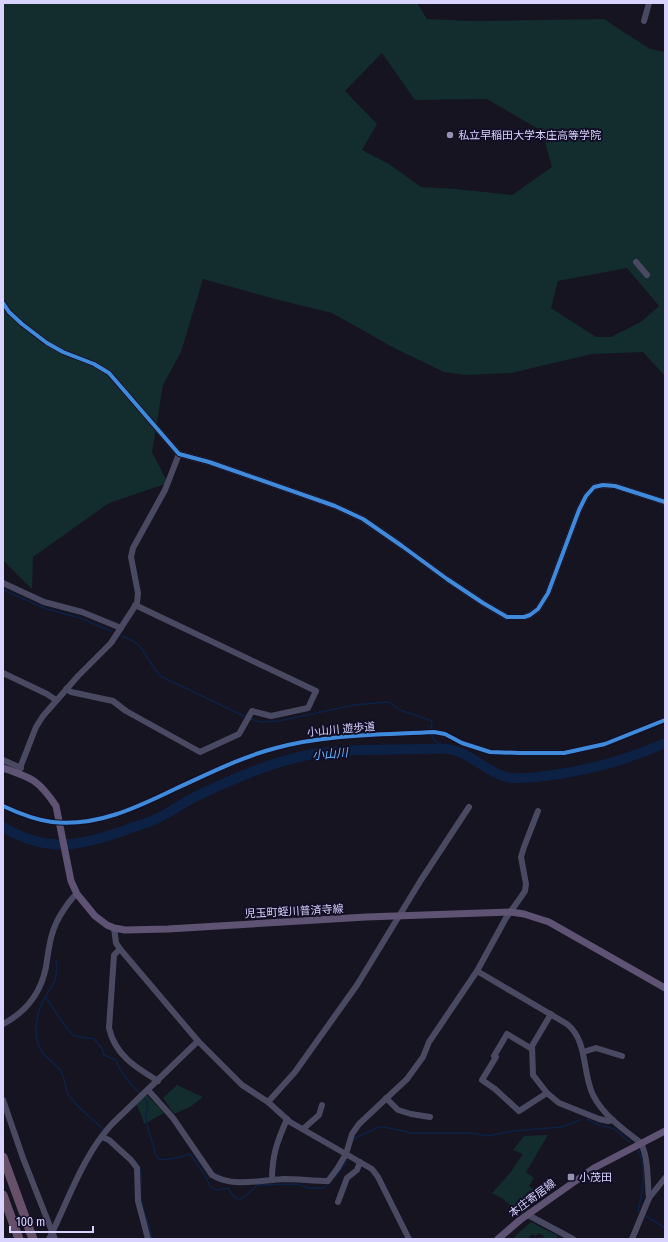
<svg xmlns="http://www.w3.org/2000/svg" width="668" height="1242" font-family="'Fira Sans Condensed','Noto Sans JP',sans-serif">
  <rect width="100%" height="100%" fill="#161421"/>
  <g fill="#132c2d" fill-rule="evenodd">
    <path d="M 3,3 L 417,3 L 427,19 L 474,21 L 604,19 L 650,49 L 665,52 L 665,376 L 643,352 L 592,354 L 511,373 L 465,375 L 444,372 L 396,349 L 332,313 L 275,299 L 203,279 L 181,352 L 163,385 L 152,452 L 168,483 L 109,503 L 33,557 L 32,589 L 3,560 ZM 382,53 L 415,100 L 487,99 L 542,131 L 552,167 L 512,195 L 456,189 L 421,187 L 389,164 L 362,150 L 377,124 L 345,91 ZM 627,268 L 659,306 L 641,322 L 611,337 L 596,337 L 551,308 L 558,281 Z"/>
    <path d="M 177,1085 L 203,1097 L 190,1107 L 174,1114 L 163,1098 Z"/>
    <path d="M 146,1094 L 164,1113 L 144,1124 L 142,1117 L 136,1104 Z"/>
    <path d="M 545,1135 L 548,1135 L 526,1172 L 534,1178 L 529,1186 L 540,1193 L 529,1209 L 522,1214 L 500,1197 L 492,1193 L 510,1173 L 523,1154 L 513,1150 L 524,1136 Z"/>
    <path d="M 531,1222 L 558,1236 L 556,1239 L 542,1239 L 544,1236 L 539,1233 L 535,1236 L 532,1234 L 527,1239 L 516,1239 L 514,1237 Z"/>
  </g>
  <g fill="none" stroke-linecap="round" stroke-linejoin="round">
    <g stroke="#0d2144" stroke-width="1.5">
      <path d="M 3,590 L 47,609 L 80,618 L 111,631"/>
      <path d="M 122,636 C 129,639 137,642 141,648 C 149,658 152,669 162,677 L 246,717"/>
      <path d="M 250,719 L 260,722 L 279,721 L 354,705 L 389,702 L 400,710 L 432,721 C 429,742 435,742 451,749"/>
      <path d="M 56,960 C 60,984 47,989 40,1008 C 35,1021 33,1042 44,1054 C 49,1061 56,1064 61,1071 C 65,1078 65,1087 68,1094 C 75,1106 93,1119 103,1129"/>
      <path d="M 46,998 L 66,1027 L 74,1036 L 94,1039 L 102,1048 L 104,1055 L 116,1060 C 120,1073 130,1084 140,1093"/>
      <path d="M 144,1098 C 152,1105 145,1111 146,1118 C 146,1126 154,1147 156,1156 L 160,1160 L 177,1158 L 190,1154 L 205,1175 L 210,1186 L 216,1190 L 228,1188 L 233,1196 L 240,1200 L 258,1185 L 297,1184 L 309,1188 L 323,1188 L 329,1183"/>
      <path d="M 587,1119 L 596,1124 L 614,1129 L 630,1142"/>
      <path d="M 353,1141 L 355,1138 L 379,1127 L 384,1127 L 412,1133 L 472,1133 L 487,1136 L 513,1131 L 562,1127 L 580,1120"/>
      <path d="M 638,1151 C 648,1165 642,1195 638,1211 L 640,1212"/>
      <path d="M 135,1161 C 145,1170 140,1185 141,1197 C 142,1211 150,1225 152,1239"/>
      <path d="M 335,1177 L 347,1161"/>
      <path d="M 643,1214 L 665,1228"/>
    </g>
    <path stroke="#0d2144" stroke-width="10" d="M 3,827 C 45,852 76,847 120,832 C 132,827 145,824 156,819 C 171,812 184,802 199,795 C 232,779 267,764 303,756 C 338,748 383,750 418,749 C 429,749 443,747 453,750 C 473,755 487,772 506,777 C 515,780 528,777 537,777 C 583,772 623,762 665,743"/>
    <g stroke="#4a4962" stroke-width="6">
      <path d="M 644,21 L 649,3"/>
      <path d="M 636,262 L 647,275"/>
      <path d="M 3,303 L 9,312 L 22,324 L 47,343 L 63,352 L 94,364 L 109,373 L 179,454 L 209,462 L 335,506 L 363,519 L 402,546 L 447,579 L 483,603 L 507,617 L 524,617 L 530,615 L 538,609 L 548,593 L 579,510 L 586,496 L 594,487 L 603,485 L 615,486 L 665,502"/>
      <path d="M 3,583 L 44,602 L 82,612 L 121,628"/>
      <path d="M 3,673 L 47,694 L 56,700"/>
      <path d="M 66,689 L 71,692 L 113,701 L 126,711 L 200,752 L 239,734 L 252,711 L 271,716 L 308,708 L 316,691 L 135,605"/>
      <path d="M 3,760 L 21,768"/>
      <path d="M 18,773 L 36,727 L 43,716 L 78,676 L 111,643 L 137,603 L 138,593 L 131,557 L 133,548 L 165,490 L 179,454"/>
      <path d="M 114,928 L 116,943 L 120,949 L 198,1041 L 242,1085 L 268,1102 L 290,1122 L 372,1169 L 378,1177 L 409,1239"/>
      <path d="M 120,949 L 114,955 L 109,1028 C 115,1055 135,1067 158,1081"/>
      <path d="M 477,971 L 567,1024 C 588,1041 582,1072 593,1095 C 603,1115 624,1130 641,1143 C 649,1160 647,1180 649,1198"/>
      <path d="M 551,1014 L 532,1046 L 533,1075 L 547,1093 L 559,1103 L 599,1119 L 608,1121 L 613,1120"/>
      <path d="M 3,1024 C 26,1012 41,992 46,967 C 49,946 51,928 63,911 C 67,905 71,898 77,894"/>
      <path d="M 532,1049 L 507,1034 L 494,1056 L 496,1057 L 482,1080 L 495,1089 L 519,1111 L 547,1093"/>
      <path d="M 583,1052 L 596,1048 L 622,1056"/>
      <path d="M 148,1090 L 173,1118 L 212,1175 C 233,1188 261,1180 284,1179 C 299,1179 313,1181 328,1181 L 337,1169 L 346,1154 L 352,1134 L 359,1124 L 407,1079 L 423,1057 L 429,1042 L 477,971 L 506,918 L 521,897 L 525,891 L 526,884 L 521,857 L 524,847 L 538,811"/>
      <path d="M 386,1098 L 398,1110 L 411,1114 L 430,1117"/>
      <path d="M 3,1100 L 23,1158 L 55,1239"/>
      <path d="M 268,1102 L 295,1072 L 357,985 L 421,880 L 469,807"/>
      <path d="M 303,1129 L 319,1115 L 322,1105"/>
      <path d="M 102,1137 L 109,1140 L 131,1160 L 137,1168 L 138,1201 L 148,1239"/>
      <path d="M 272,1180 C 272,1155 277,1142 287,1119"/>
      <path d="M 338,1202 L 347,1178 L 357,1170 L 360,1162"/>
      <path d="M 528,1215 L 573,1239"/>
      <path d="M 49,1239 C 68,1201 83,1155 112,1124 L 198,1041"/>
      <path d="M 632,1239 L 649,1198 L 665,1178"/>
    </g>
    <g stroke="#5e5373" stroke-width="7">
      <path d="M 3,768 C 32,778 39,780 56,806 L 71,881 L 77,894 L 95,916 L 107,925 L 114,928 L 125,930 L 168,929 L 366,917 L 511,912 L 524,914 L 549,922 L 665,988"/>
      <path d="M 498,1239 L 520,1220 L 594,1168 L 665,1131"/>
    </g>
    <g stroke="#67516a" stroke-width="9">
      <path d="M 3,1157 L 33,1239"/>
      <path d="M 3,1195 L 19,1239"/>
    </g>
    <defs>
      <g id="cycleway">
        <path d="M 3,303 L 9,312 L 22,324 L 47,343 L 63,352 L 94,364 L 109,373 L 179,454 L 209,462 L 335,506 L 363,519 L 402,546 L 447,579 L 483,603 L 507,617 L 524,617 L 530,615 L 538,609 L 548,593 L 579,510 L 586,496 L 594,487 L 603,485 L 615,486 L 665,502"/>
        <path d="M 3,806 C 18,813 36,820 52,822 C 96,827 136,808 175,789 C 208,774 241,757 276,748 C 328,734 381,735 434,732 L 445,734 L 462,743 L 490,752 L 519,753 L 564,753 L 605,744 L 665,720"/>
      </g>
    </defs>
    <use href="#cycleway" stroke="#130f26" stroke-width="6"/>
    <use href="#cycleway" stroke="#408adc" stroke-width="4"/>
  </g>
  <g fill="#9591b1" stroke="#130f26" stroke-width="1.5">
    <circle cx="450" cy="135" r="4"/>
    <rect x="567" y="1173" width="8" height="8" rx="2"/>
  </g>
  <g text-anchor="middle" stroke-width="4" stroke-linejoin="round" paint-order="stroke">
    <g font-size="11" fill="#d9d4ff" stroke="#130f26" text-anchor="start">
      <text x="458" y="139">私立早稲田大学本庄高等学院</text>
      <text x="579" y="1181">小茂田</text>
    </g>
    <g font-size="11" fill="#d9d4ff" stroke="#130f26">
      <text transform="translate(341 729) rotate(-5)" y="4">小山川 遊歩道</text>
      <text transform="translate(294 911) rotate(-3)" y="4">児玉町蛭川普済寺線</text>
      <text transform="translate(532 1198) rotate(-37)" y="4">本庄寄居線</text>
    </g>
    <g font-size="12" font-style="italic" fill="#62b6ff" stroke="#130f26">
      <text transform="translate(330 754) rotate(-5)" y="4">小山川</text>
    </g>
  </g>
  <rect width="668" height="1242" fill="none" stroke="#d9d4ff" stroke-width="8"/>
  <path d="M10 1226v6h83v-6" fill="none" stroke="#d9d4ff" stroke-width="2"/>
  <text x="16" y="1226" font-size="12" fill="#d9d4ff" stroke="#130f26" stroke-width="3" paint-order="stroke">100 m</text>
</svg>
